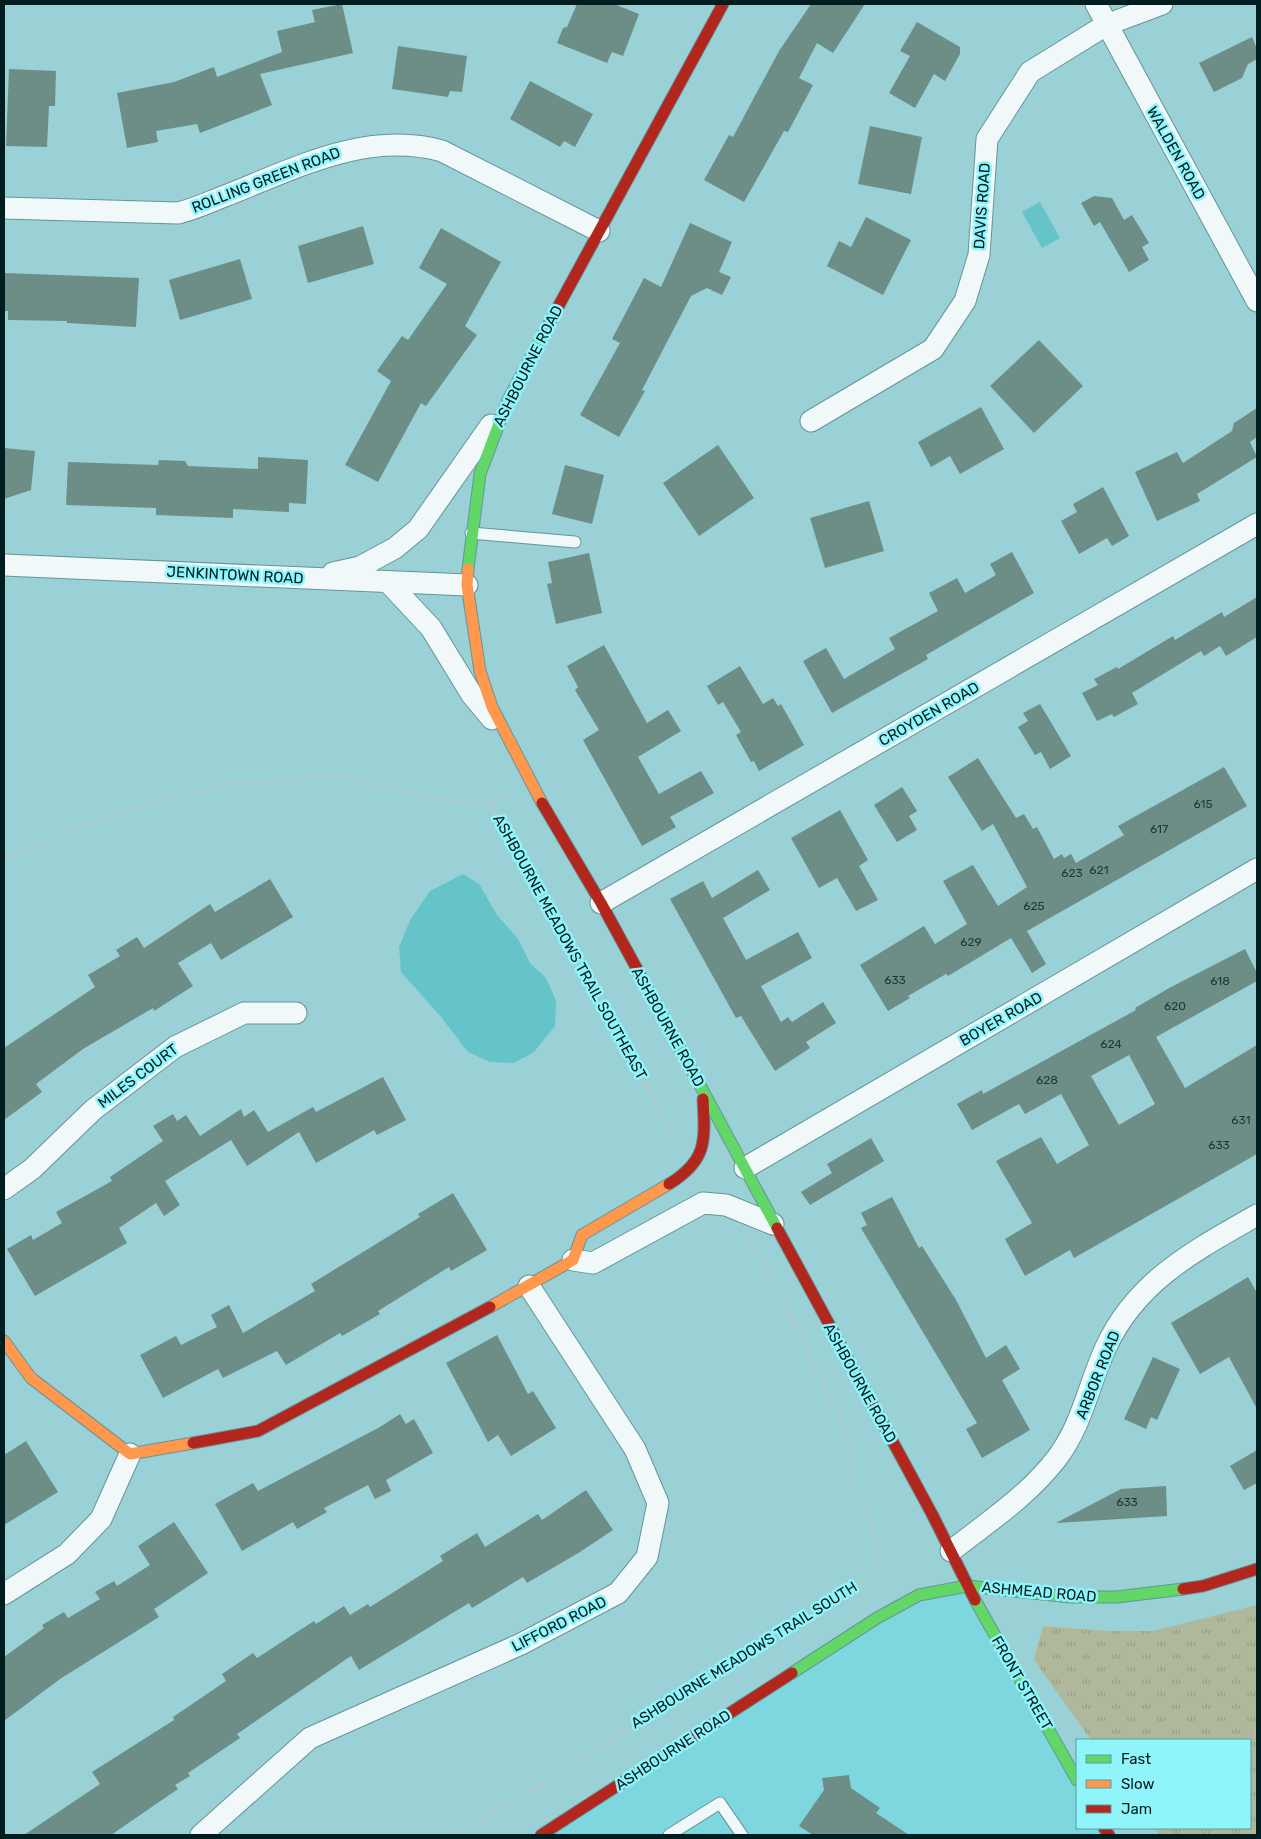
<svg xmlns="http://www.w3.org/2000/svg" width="1261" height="1839" font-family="Rubik,sans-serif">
  <defs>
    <pattern id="grass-tufts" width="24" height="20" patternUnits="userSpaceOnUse" patternTransform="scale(1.25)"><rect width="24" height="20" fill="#b0b89b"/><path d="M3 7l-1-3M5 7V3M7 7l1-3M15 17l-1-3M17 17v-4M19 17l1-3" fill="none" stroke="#969e85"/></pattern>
  </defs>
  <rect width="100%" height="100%" fill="#9ad1d6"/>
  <path fill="#7ed7de" d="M 967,1586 L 1077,1780 L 1077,1828 L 1104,1828 L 1109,1835 L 541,1835 L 877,1618 Z"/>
  <path fill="url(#grass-tufts)" d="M 1257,1605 L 1257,1835 L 1159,1835 L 1154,1828 L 1250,1828 L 1250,1740 L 1091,1740 L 1034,1660 L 1043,1626 L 1105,1631 L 1153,1631 Z"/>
  <g fill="#65c4ca">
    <path d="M 1040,202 L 1060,238 L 1042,248 L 1022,212 Z"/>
    <path d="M 463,874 L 479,884 L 497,915 L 518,939 L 530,963 L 546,978 L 556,1001 L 555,1026 L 534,1052 L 514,1063 L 490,1062 L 468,1052 L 441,1017 L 401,972 L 399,947 L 410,920 L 430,891 Z"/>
  </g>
  <g fill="#6c8e86" fill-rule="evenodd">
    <path d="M 342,4 L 353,53 L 260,74 L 272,105 L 200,133 L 197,124 L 156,131 L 158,142 L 127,148 L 117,93 L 174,82 L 214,67 L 217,77 L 282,52 L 277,31 L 315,22 L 312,10 Z"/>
    <path d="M 577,4 L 614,4 L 639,14 L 623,56 L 612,52 L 607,63 L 557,43 L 563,28 L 567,27 Z"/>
    <path d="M 811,4 L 865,4 L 833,53 L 817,43 L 799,78 L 813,85 L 788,132 L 784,131 L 744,202 L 704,180 L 729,135 L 733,137 L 779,51 Z"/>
    <path d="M 917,22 L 960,47 L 960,54 L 945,81 L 934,74 L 915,108 L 889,93 L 910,56 L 900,51 Z"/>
    <path d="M 1252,37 L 1257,49 L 1257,59 L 1248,64 L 1242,78 L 1214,92 L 1199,63 Z"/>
    <path d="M 398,46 L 467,56 L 462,92 L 450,91 L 448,97 L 392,89 Z"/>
    <path d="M 9,69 L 56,71 L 55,106 L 49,106 L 47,147 L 6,146 Z"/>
    <path d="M 530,81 L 593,114 L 575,147 L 564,141 L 560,147 L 510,119 Z"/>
    <path d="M 870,126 L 922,137 L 911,194 L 858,184 Z"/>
    <path d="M 1094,196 L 1112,198 L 1124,220 L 1132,215 L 1149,243 L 1142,247 L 1149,260 L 1129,272 L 1100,222 L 1094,226 L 1081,203 Z"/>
    <path d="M 866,217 L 911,240 L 883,295 L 827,266 L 839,241 L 851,247 Z"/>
    <path d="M 690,223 L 732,242 L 719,272 L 731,277 L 722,295 L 707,288 L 691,296 L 642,390 L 645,391 L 619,437 L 580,415 L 620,343 L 612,339 L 644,278 L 661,287 Z"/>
    <path d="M 363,226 L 374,264 L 308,283 L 298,246 Z"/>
    <path d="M 441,228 L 501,262 L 465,326 L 477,335 L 426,406 L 421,403 L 378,482 L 345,465 L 391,381 L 377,371 L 402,336 L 408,340 L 447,284 L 419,268 Z"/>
    <path d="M 240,259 L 252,299 L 180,320 L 169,280 Z"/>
    <path d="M 4,273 L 139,278 L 136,327 L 67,323 L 67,321 L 8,320 L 8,311 L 4,311 Z"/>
    <path d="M 1039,340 L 1083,386 L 1034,433 L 990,386 Z"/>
    <path d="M 981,407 L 1004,449 L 960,474 L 950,456 L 931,467 L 918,442 Z"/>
    <path d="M 1257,408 L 1257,437 L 1250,442 L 1257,457 L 1197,494 L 1200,501 L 1157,521 L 1135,472 L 1177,452 L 1183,463 L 1232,431 L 1234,423 Z"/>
    <path d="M 718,445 L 754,498 L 699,536 L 663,483 Z"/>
    <path d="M 4,448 L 35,451 L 31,490 L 4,499 Z"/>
    <path d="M 258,457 L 308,460 L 306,504 L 289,503 L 289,512 L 233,509 L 233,518 L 156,515 L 156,508 L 66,505 L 68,462 L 158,465 L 159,460 L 185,461 L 188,466 L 258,469 Z"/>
    <path d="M 565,465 L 604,475 L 592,524 L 552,514 Z"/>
    <path d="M 1103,487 L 1129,536 L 1112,546 L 1107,538 L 1079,554 L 1061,521 L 1077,512 L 1073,504 Z"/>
    <path d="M 869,501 L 884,551 L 825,568 L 810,518 Z"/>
    <path d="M 1012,552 L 1034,593 L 926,655 L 928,659 L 832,713 L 803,661 L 826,648 L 844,679 L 895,649 L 889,638 L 938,611 L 929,593 L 957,578 L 965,593 L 996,575 L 990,564 Z"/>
    <path d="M 589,553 L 602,613 L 556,624 L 547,584 L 552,583 L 548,562 Z"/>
    <path d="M 1257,597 L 1257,637 L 1226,656 L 1220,646 L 1204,656 L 1201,651 L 1132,693 L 1138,704 L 1114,717 L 1112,714 L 1097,721 L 1082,693 L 1098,685 L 1094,679 L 1117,667 L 1118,669 L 1173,636 L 1175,640 L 1222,612 L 1224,617 Z"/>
    <path d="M 604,645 L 647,723 L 668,710 L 681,731 L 638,757 L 659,794 L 701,771 L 714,793 L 670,817 L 676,827 L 642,846 L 583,740 L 599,730 L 575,690 L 578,687 L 567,666 Z"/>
    <path d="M 740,666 L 763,704 L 773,698 L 778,706 L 781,704 L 804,745 L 759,771 L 754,761 L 751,762 L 736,735 L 741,732 L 723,702 L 718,705 L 707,686 Z"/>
    <path d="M 1040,704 L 1071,756 L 1050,769 L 1041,752 L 1035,755 L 1018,727 L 1028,721 L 1023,713 Z"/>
    <path d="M 978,758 L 1016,818 L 1024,814 L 1033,829 L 1037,827 L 1054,859 L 1062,854 L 1064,858 L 1071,854 L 1076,863 L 1124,835 L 1118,826 L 1224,767 L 1247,806 L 1027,931 L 1046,964 L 1032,973 L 1011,938 L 948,976 L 946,974 L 908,996 L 910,998 L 888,1011 L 860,965 L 924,926 L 935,944 L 967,924 L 943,881 L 973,865 L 998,906 L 1027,887 L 993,824 L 982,831 L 948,777 Z"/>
    <path d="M 902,787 L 917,811 L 909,816 L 917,830 L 897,842 L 874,805 Z"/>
    <path d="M 840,810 L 868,860 L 859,866 L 878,900 L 856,911 L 837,878 L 819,888 L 791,838 Z"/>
    <path d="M 758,870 L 770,890 L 723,918 L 746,960 L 798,932 L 812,958 L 761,986 L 781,1022 L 788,1017 L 792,1022 L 823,1002 L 836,1023 L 806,1042 L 810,1048 L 775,1071 L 741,1016 L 736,1018 L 670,899 L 703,881 L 712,898 Z"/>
    <path d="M 270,879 L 293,917 L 221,960 L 211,943 L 178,963 L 193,986 L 154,1011 L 153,1008 L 83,1049 L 36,1084 L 42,1092 L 4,1120 L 4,1048 L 95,987 L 88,975 L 120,956 L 116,950 L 137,937 L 144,948 L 210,904 L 215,912 Z"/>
    <path d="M 1245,949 L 1257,973 L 1257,981 L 1156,1037 L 1185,1088 L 1257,1045 L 1257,1154 L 1074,1258 L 1070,1250 L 1025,1276 L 1005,1239 L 1032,1223 L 996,1161 L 1041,1137 L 1057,1164 L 1089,1145 L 1061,1094 L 1025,1114 L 1019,1104 L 972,1130 L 957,1104 L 982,1090 L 983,1094 L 1136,1010 L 1135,1008 L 1171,987 ZM 1129,1055 L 1155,1104 L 1119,1125 L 1091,1076 Z"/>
    <path d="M 383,1077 L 406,1120 L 377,1135 L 374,1130 L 316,1163 L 299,1132 L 247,1166 L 231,1140 L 165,1181 L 180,1205 L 164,1216 L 156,1203 L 119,1228 L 127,1243 L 35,1296 L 7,1249 L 31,1235 L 33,1240 L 62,1223 L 56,1212 L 112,1181 L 110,1177 L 163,1141 L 153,1126 L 173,1114 L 177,1121 L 186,1115 L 200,1136 L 241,1109 L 244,1117 L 254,1110 L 268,1132 L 313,1107 L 316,1112 Z"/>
    <path d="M 871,1138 L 884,1161 L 810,1205 L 801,1192 L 832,1173 L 827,1164 Z"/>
    <path d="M 453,1193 L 487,1250 L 451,1271 L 449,1267 L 378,1311 L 380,1314 L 342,1336 L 340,1333 L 286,1365 L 277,1351 L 223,1378 L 218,1369 L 163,1398 L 140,1355 L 176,1336 L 181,1345 L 217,1327 L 211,1315 L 229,1305 L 243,1333 L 315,1291 L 311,1284 L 420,1217 L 418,1214 Z"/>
    <path d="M 892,1197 L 919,1248 L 922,1246 L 956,1300 L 986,1358 L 1006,1345 L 1020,1369 L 1002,1380 L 1030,1430 L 982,1458 L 966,1429 L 977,1423 L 861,1228 L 867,1225 L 861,1213 Z"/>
    <path d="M 1248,1277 L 1257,1293 L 1257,1409 L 1229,1357 L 1200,1374 L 1171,1323 Z"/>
    <path d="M 497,1335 L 528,1394 L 533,1391 L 556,1428 L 511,1456 L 498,1435 L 488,1442 L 446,1363 Z"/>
    <path d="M 1153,1357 L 1180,1369 L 1157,1420 L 1151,1417 L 1146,1429 L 1124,1419 Z"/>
    <path d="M 400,1414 L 406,1424 L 414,1419 L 433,1453 L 386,1480 L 391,1491 L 375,1499 L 368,1485 L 324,1508 L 327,1512 L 297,1529 L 293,1522 L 242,1551 L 215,1504 L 253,1483 L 258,1491 L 380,1427 Z"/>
    <path d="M 26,1441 L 58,1492 L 4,1525 L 4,1455 Z"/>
    <path d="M 1257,1450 L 1257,1483 L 1244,1490 L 1230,1466 Z"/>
    <path d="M 1166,1486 L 1167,1516 L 1056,1523 L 1121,1489 Z"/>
    <path d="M 586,1490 L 613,1530 L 580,1552 L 527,1583 L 523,1577 L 472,1608 L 469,1603 L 359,1670 L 351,1656 L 237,1734 L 240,1738 L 188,1773 L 190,1776 L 175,1785 L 178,1789 L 111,1835 L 24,1835 L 100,1784 L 92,1772 L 174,1720 L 173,1717 L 226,1681 L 222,1674 L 253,1653 L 257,1658 L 314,1621 L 316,1624 L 344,1606 L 350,1615 L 368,1604 L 370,1607 L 443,1561 L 440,1556 L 477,1533 L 485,1547 L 538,1514 L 542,1520 Z"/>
    <path d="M 174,1522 L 208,1573 L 154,1609 L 159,1617 L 60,1679 L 4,1721 L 4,1657 L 44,1628 L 42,1625 L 64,1612 L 68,1618 L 100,1599 L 95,1592 L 114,1581 L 117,1586 L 150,1565 L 138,1546 Z"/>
    <path d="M 849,1775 L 851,1788 L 880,1808 L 876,1813 L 909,1835 L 813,1835 L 799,1826 L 824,1790 L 822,1778 Z"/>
  </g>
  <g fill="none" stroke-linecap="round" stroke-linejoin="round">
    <defs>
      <g id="lane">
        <path d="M 471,533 L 575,542"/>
        <path d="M 669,1835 L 720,1803 L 742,1835"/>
      </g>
      <g id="street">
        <path d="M 1096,4 L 1257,301"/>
        <path d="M 4,208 L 178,213 C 195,209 209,202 225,196 C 294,169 366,130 442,151 L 599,231"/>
        <path d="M 811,421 L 933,349 L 965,301 L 979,255 L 987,139 L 1030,72 L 1106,25 L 1162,4"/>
        <path d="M 4,565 L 467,585"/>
        <path d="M 333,573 L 360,567 L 395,548 L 418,529 L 491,425"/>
        <path d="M 388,582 L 431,628 L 472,695 L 492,719"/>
        <path d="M 601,903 L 1257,524"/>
        <path d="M 745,1168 L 1257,869"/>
        <path d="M 4,1189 L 32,1169 L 93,1110 L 175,1047 L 244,1013 L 296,1013"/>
        <path d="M 573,1260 L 593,1263 L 703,1203 L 726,1205 L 773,1224"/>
        <path d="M 951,1551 C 988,1522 1028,1496 1057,1458 C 1083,1423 1088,1386 1106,1347 C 1137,1280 1196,1250 1257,1215"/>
        <path d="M 4,1594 L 67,1554 L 101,1519 L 130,1454"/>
        <path d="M 201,1835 L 310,1738 L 521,1644 L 618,1593 L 647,1557 L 658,1503 L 635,1449 L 529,1286"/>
      </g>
      <g id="fast">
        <path d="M 468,569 L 480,474 L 508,400 L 546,329"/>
        <path d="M 655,1002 L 777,1228"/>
        <path d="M 975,1600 L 1077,1780"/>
        <path d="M 792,1673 L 877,1618 L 919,1595 L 967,1586 L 1071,1597 L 1117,1597 L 1183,1589"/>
      </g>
      <g id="slow">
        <path d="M 468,569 L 467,585 L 480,671 L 492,707 L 542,803"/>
        <path d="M 490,1307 L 573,1260 L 582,1235 L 669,1184"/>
        <path d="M 4,1341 L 31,1378 L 130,1454 L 193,1443"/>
      </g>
      <g id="jam">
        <path d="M 546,329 L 723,4"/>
        <path d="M 542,803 L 601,903 L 655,1002"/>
        <path d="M 669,1184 C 708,1160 705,1140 703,1099"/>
        <path d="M 777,1228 L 932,1514 L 975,1600"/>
        <path d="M 193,1443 L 258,1431 L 490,1307"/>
        <path d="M 1183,1589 L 1203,1586 L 1257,1569"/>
        <path d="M 1104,1828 L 1109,1835"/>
        <path d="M 541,1835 L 792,1673"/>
      </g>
    </defs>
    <use href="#lane" stroke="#659598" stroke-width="13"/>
    <use href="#street" stroke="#659598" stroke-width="23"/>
    <use href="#fast" stroke="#659598" stroke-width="13"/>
    <use href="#slow" stroke="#659598" stroke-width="13"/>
    <use href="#jam" stroke="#659598" stroke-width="13"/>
    <g stroke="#b7c8c8" stroke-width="3" stroke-dasharray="4 4" stroke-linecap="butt">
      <path d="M 491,805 L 508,790"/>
      <path d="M 4,859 L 127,809 L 227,783 L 262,783 L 336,775 L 437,798 L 491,805 L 677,1142"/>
      <path d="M 1257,1732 L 1257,1740"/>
      <path d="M 460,1835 L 865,1580 L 876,1566 L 881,1547 L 851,1480 L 851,1441 L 775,1282 L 745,1237"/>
    </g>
    <use href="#lane" stroke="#f0f8f9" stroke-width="11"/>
    <use href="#street" stroke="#f0f8f9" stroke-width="21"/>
    <use href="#fast" stroke="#63d668" stroke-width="11"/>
    <use href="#slow" stroke="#ff974d" stroke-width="11"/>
    <use href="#jam" stroke="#b3261e" stroke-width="11"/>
  </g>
  <g text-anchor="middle" stroke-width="5" stroke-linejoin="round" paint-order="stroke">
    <g font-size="12" fill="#1b3939">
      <text x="1203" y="808">615</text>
      <text x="1159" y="833">617</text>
      <text x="1099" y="874">621</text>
      <text x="1072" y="877">623</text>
      <text x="1034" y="910">625</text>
      <text x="971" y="946">629</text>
      <text x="895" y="984">633</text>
      <text x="1220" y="985">618</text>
      <text x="1175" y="1010">620</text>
      <text x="1111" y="1048">624</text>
      <text x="1047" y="1084">628</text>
      <text x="1241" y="1124">631</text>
      <text x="1219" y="1149">633</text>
      <text x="1127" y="1506">633</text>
    </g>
    <g font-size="15" fill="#001d1f" stroke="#90f4fb">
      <text transform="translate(1176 153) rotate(61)" y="5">WALDEN ROAD</text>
      <text transform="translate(266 180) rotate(-21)" y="5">ROLLING GREEN ROAD</text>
      <text transform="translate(982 206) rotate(-86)" y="5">DAVIS ROAD</text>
      <text transform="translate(528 366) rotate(-63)" y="5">ASHBOURNE ROAD</text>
      <text transform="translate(235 575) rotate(3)" y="5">JENKINTOWN ROAD</text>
      <text transform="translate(929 714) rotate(-30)" y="5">CROYDEN ROAD</text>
      <text transform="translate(570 947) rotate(61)" y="5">ASHBOURNE MEADOWS TRAIL SOUTHEAST</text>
      <text transform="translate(1001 1019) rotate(-30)" y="5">BOYER ROAD</text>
      <text transform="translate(668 1027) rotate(61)" y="5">ASHBOURNE ROAD</text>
      <text transform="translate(138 1076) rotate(-37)" y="5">MILES COURT</text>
      <text transform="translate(1098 1375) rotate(-68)" y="5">ARBOR ROAD</text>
      <text transform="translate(860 1383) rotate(61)" y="5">ASHBOURNE ROAD</text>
      <text transform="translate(1039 1592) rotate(5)" y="5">ASHMEAD ROAD</text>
      <text transform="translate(559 1624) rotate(-27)" y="5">LIFFORD ROAD</text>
      <text transform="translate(744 1655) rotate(-32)" y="5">ASHBOURNE MEADOWS TRAIL SOUTH</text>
      <text transform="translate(1022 1683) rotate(60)" y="5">FRONT STREET</text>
      <text transform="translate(673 1750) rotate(-33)" y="5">ASHBOURNE ROAD</text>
    </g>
  </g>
  <rect width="1261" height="1839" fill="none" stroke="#001d1f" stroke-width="10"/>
  <rect x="1076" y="1739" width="175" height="90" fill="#90f4fb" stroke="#569ea3"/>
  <rect x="1086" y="1755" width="25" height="8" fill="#63d668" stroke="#569ea3"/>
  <text x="1121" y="1764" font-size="15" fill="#001d1f">Fast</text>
  <rect x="1086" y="1780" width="25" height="8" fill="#ff974d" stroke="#569ea3"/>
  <text x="1121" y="1789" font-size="15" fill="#001d1f">Slow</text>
  <rect x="1086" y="1805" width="25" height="8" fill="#b3261e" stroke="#569ea3"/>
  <text x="1121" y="1814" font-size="15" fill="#001d1f">Jam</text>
</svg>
